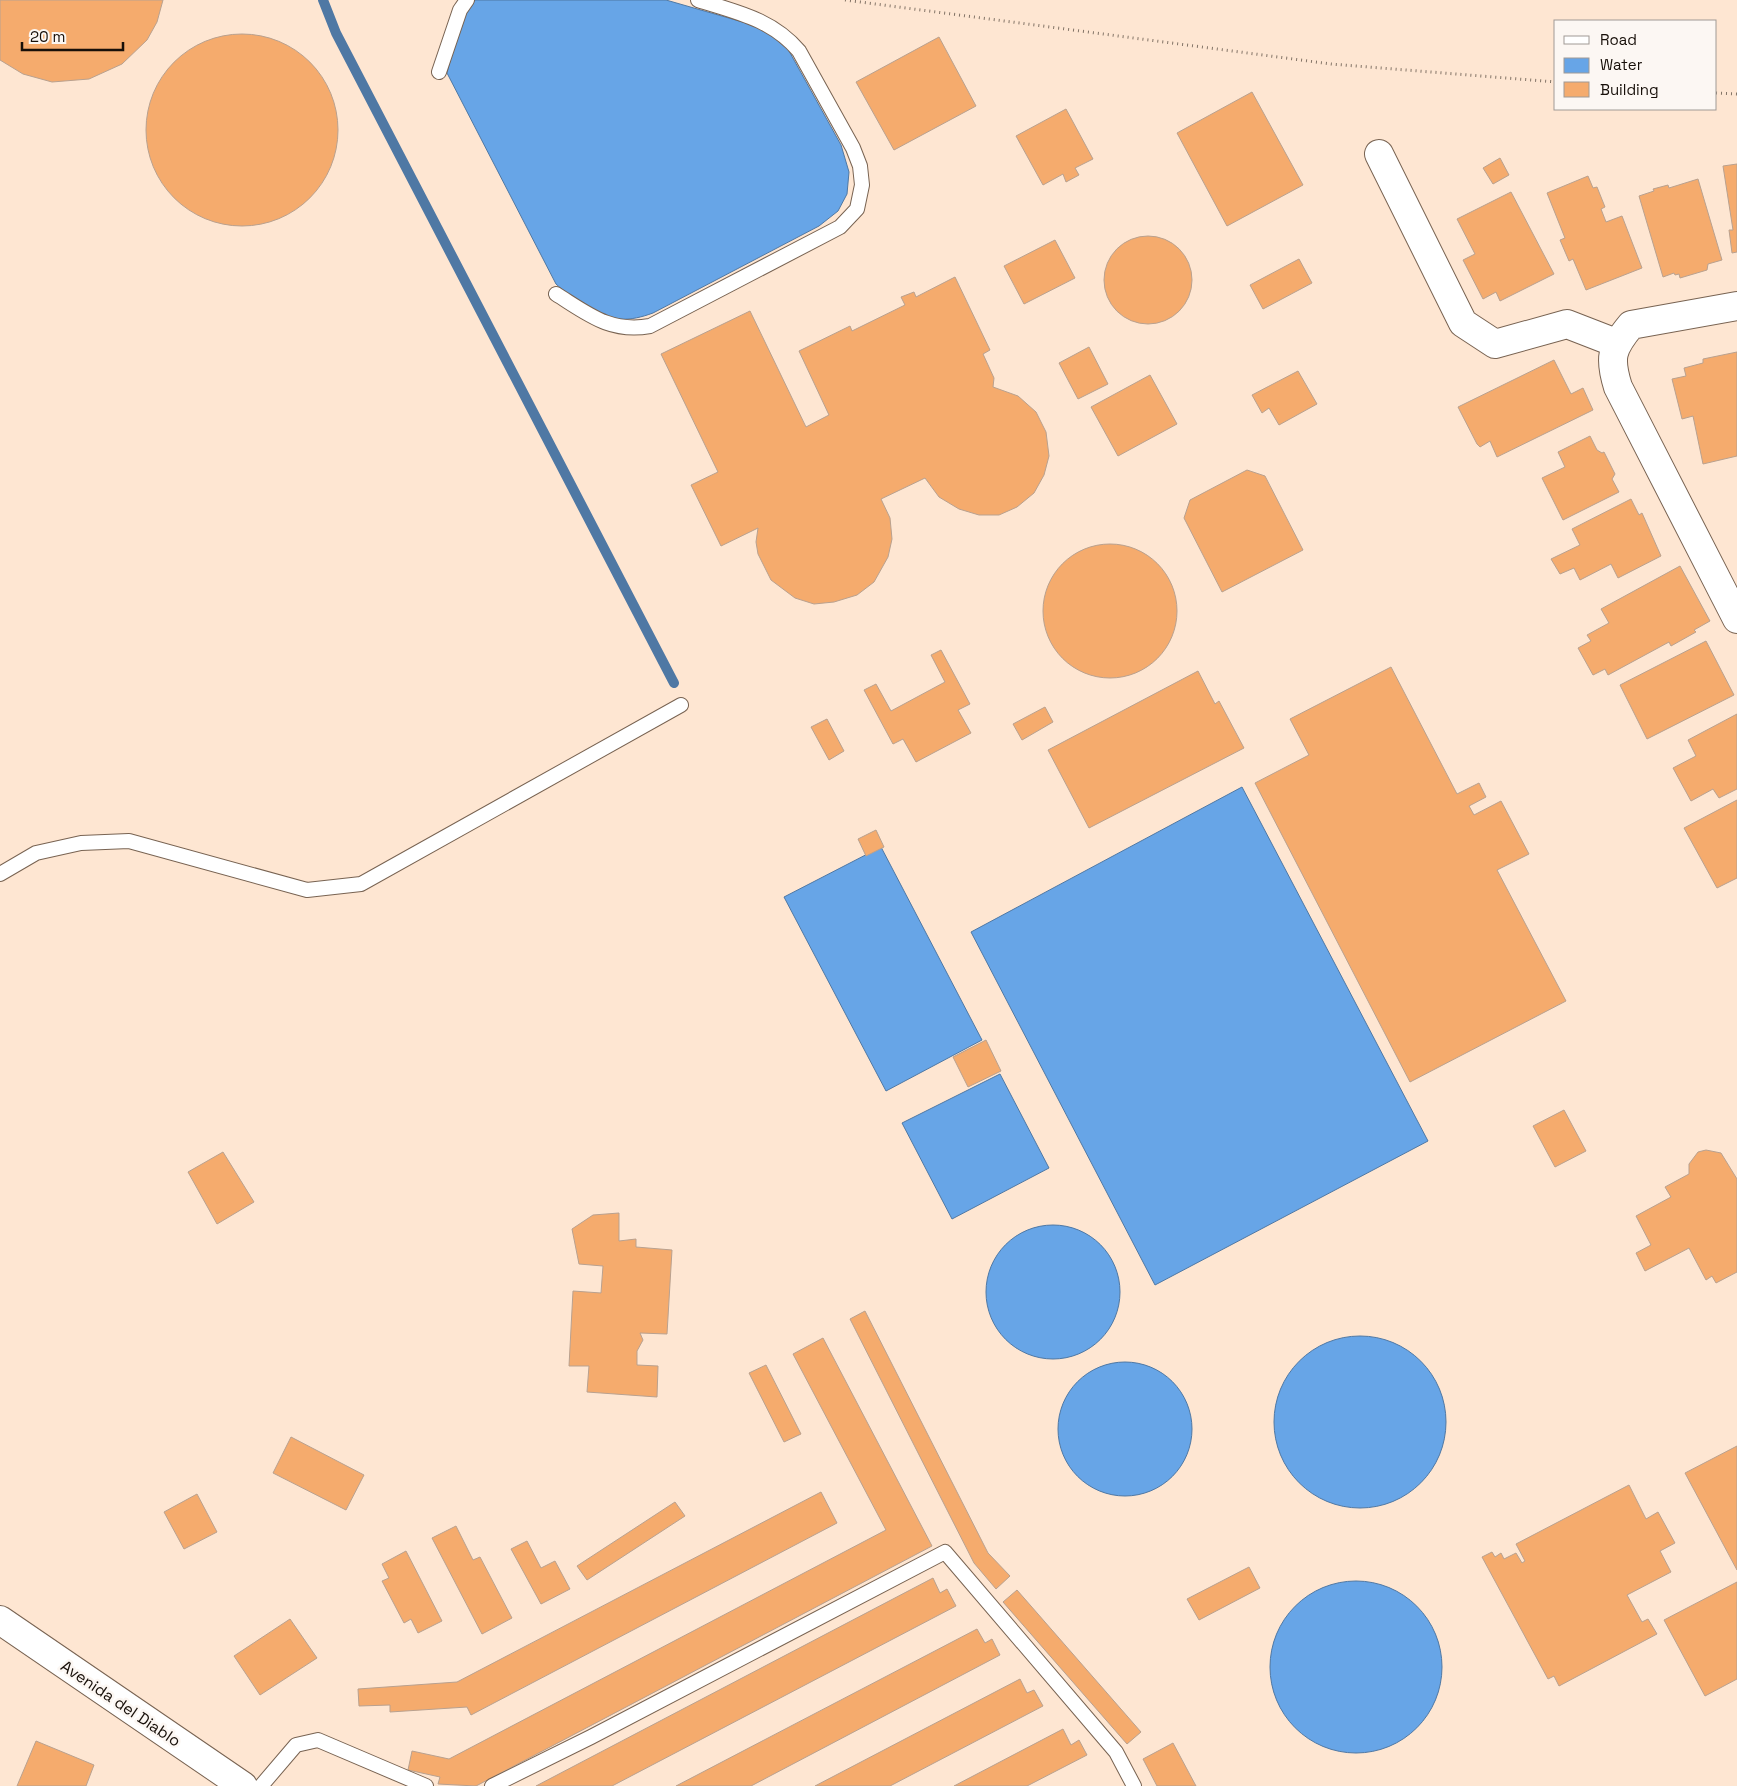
<svg xmlns="http://www.w3.org/2000/svg" width="1737" height="1786" font-family="'Space Grotesk',sans-serif">
  <rect width="100%" height="100%" fill="#fee6d2"/>
  <g fill="#67a5e7" stroke="#4f78a4">
    <path d="M 475,0 L 666,0 L 760,27 L 784,42 L 841,145 L 849,172 L 847,194 L 838,211 L 819,226 L 653,313 C 642,317 631,320 619,319 C 601,318 569,296 556,284 L 447,73 L 461,18 Z"/>
    <path d="M 1242,787 L 1428,1141 L 1155,1285 L 971,932 Z"/>
    <path d="M 881,847 L 982,1040 L 886,1091 L 784,897 Z"/>
    <path d="M 1000,1074 L 1049,1168 L 952,1219 L 902,1123 Z"/>
    <circle cx="1053" cy="1292" r="67"/>
    <circle cx="1360" cy="1422" r="86"/>
    <circle cx="1125" cy="1429" r="67"/>
    <circle cx="1356" cy="1667" r="86"/>
  </g>
  <g fill="none" stroke-linecap="round" stroke-linejoin="round">
    <path stroke="#4f78a4" stroke-width="10" d="M 323,0 L 336,33 L 674,683"/>
  </g>
  <g fill="#f5ab6d" stroke="#b9a18f">
    <path d="M 0,0 L 163,0 L 157,22 L 147,40 L 122,64 L 89,79 L 52,82 L 23,74 L 0,60 Z"/>
    <circle cx="242" cy="130" r="96"/>
    <path d="M 939,37 L 976,106 L 894,150 L 856,82 Z"/>
    <path d="M 1252,92 L 1303,185 L 1227,226 L 1177,133 Z"/>
    <path d="M 1066,109 L 1093,159 L 1075,168 L 1079,175 L 1066,182 L 1063,174 L 1043,185 L 1016,136 Z"/>
    <path d="M 1500,158 L 1509,175 L 1493,184 L 1483,168 Z"/>
    <path d="M 1737,164 L 1737,252 L 1732,253 L 1729,230 L 1733,230 L 1723,166 Z"/>
    <path d="M 1588,176 L 1593,188 L 1597,187 L 1605,207 L 1601,209 L 1606,222 L 1622,216 L 1642,268 L 1586,290 L 1573,259 L 1569,261 L 1560,240 L 1565,238 L 1547,193 Z"/>
    <path d="M 1698,179 L 1722,260 L 1708,264 L 1707,270 L 1680,278 L 1679,274 L 1675,275 L 1674,273 L 1663,277 L 1639,196 L 1654,191 L 1653,189 L 1668,185 L 1669,188 Z"/>
    <path d="M 1511,192 L 1554,274 L 1500,301 L 1496,292 L 1483,299 L 1463,260 L 1475,254 L 1457,219 Z"/>
    <circle cx="1148" cy="280" r="44"/>
    <path d="M 1055,240 L 1075,278 L 1024,304 L 1004,266 Z"/>
    <path d="M 1299,259 L 1312,283 L 1263,309 L 1250,285 Z"/>
    <path d="M 955,277 L 990,350 L 983,354 L 994,378 L 993,387 L 1018,396 L 1036,412 L 1046,432 L 1049,456 L 1044,475 L 1034,493 L 1017,507 L 999,515 L 979,515 L 959,509 L 939,497 L 925,478 L 881,499 L 890,518 L 892,539 L 888,557 L 874,582 L 857,595 L 834,602 L 814,604 L 795,598 L 771,580 L 758,554 L 756,542 L 758,528 L 721,546 L 691,485 L 718,472 L 661,354 L 750,311 L 806,427 L 829,415 L 799,351 L 850,326 L 852,331 L 905,305 L 901,297 L 914,292 L 916,297 Z"/>
    <path d="M 1089,347 L 1108,384 L 1078,399 L 1059,363 Z"/>
    <path d="M 1737,352 L 1737,456 L 1703,464 L 1693,416 L 1682,419 L 1672,379 L 1686,376 L 1684,368 L 1703,363 L 1703,359 Z"/>
    <path d="M 1554,360 L 1571,394 L 1583,388 L 1593,410 L 1497,457 L 1490,441 L 1480,447 L 1477,444 L 1458,407 Z"/>
    <path d="M 1298,371 L 1317,404 L 1279,425 L 1269,408 L 1262,413 L 1252,395 Z"/>
    <path d="M 1150,375 L 1177,424 L 1118,456 L 1091,407 Z"/>
    <path d="M 1590,436 L 1597,450 L 1602,453 L 1604,452 L 1615,474 L 1612,479 L 1619,492 L 1563,520 L 1542,478 L 1565,467 L 1558,452 Z"/>
    <path d="M 1247,470 L 1265,476 L 1303,550 L 1222,592 L 1184,518 L 1190,500 Z"/>
    <path d="M 1631,499 L 1639,515 L 1642,513 L 1661,556 L 1618,578 L 1611,564 L 1580,580 L 1574,568 L 1560,574 L 1551,559 L 1580,545 L 1572,529 Z"/>
    <circle cx="1110" cy="611" r="67"/>
    <path d="M 1680,566 L 1710,621 L 1694,630 L 1696,632 L 1671,646 L 1669,642 L 1608,675 L 1605,669 L 1593,675 L 1578,648 L 1591,641 L 1587,635 L 1609,623 L 1601,609 Z"/>
    <path d="M 1706,641 L 1734,695 L 1647,739 L 1620,685 Z"/>
    <path d="M 941,650 L 970,704 L 958,710 L 971,733 L 916,762 L 903,739 L 893,744 L 864,690 L 876,684 L 891,711 L 945,682 L 931,655 Z"/>
    <path d="M 1391,667 L 1457,794 L 1479,783 L 1486,797 L 1469,806 L 1474,815 L 1501,801 L 1529,854 L 1497,870 L 1566,1001 L 1410,1082 L 1255,783 L 1309,755 L 1290,719 Z"/>
    <path d="M 1198,671 L 1215,704 L 1219,701 L 1244,748 L 1089,828 L 1048,750 Z"/>
    <path d="M 1045,707 L 1053,722 L 1022,740 L 1013,724 Z"/>
    <path d="M 1737,714 L 1737,789 L 1719,798 L 1713,789 L 1691,801 L 1673,768 L 1696,756 L 1688,740 Z"/>
    <path d="M 827,719 L 844,751 L 829,760 L 811,727 Z"/>
    <path d="M 1737,800 L 1737,878 L 1717,888 L 1684,828 Z"/>
    <path d="M 876,830 L 884,847 L 866,856 L 858,839 Z"/>
    <path d="M 986,1040 L 1001,1071 L 968,1087 L 953,1057 Z"/>
    <path d="M 1564,1110 L 1586,1151 L 1555,1167 L 1533,1126 Z"/>
    <path d="M 1706,1150 L 1721,1153 L 1737,1179 L 1737,1272 L 1716,1283 L 1712,1276 L 1706,1280 L 1689,1248 L 1645,1271 L 1636,1253 L 1651,1245 L 1636,1216 L 1671,1197 L 1665,1187 L 1689,1174 L 1689,1164 L 1698,1152 Z"/>
    <path d="M 223,1152 L 254,1202 L 217,1224 L 188,1172 Z"/>
    <path d="M 619,1213 L 619,1241 L 636,1239 L 636,1247 L 672,1250 L 667,1334 L 640,1333 L 643,1340 L 637,1351 L 637,1365 L 658,1366 L 657,1397 L 587,1392 L 589,1366 L 569,1366 L 573,1291 L 601,1293 L 603,1266 L 579,1264 L 572,1229 L 593,1215 Z"/>
    <path d="M 865,1311 L 988,1553 L 1010,1576 L 996,1589 L 974,1563 L 850,1319 Z"/>
    <path d="M 823,1338 L 932,1546 L 476,1786 L 438,1784 L 440,1777 L 408,1770 L 412,1751 L 449,1759 L 886,1530 L 793,1354 Z"/>
    <path d="M 766,1365 L 801,1434 L 784,1442 L 749,1373 Z"/>
    <path d="M 291,1437 L 364,1475 L 346,1510 L 273,1473 Z"/>
    <path d="M 1737,1446 L 1737,1570 L 1685,1473 Z"/>
    <path d="M 1629,1485 L 1646,1519 L 1658,1512 L 1675,1543 L 1660,1551 L 1671,1572 L 1627,1595 L 1642,1622 L 1648,1619 L 1657,1634 L 1559,1686 L 1554,1676 L 1548,1679 L 1482,1557 L 1492,1552 L 1495,1557 L 1501,1553 L 1504,1559 L 1516,1553 L 1522,1563 L 1525,1561 L 1516,1544 Z"/>
    <path d="M 821,1492 L 837,1523 L 471,1715 L 467,1707 L 390,1712 L 390,1705 L 359,1706 L 358,1689 L 457,1682 Z"/>
    <path d="M 197,1494 L 217,1532 L 184,1549 L 164,1512 Z"/>
    <path d="M 675,1502 L 685,1516 L 587,1580 L 577,1566 Z"/>
    <path d="M 456,1526 L 473,1560 L 480,1557 L 512,1618 L 482,1634 L 432,1538 Z"/>
    <path d="M 527,1541 L 541,1568 L 555,1561 L 570,1589 L 541,1604 L 511,1549 Z"/>
    <path d="M 406,1551 L 442,1621 L 418,1633 L 411,1619 L 404,1623 L 382,1581 L 389,1578 L 382,1564 Z"/>
    <path d="M 1249,1567 L 1260,1588 L 1199,1620 L 1187,1599 Z"/>
    <path d="M 933,1578 L 940,1593 L 947,1589 L 956,1606 L 612,1786 L 536,1786 Z"/>
    <path d="M 1737,1582 L 1737,1679 L 1705,1696 L 1664,1620 Z"/>
    <path d="M 1017,1590 L 1141,1732 L 1127,1744 L 1003,1602 Z"/>
    <path d="M 290,1619 L 317,1658 L 260,1695 L 234,1656 Z"/>
    <path d="M 977,1629 L 985,1643 L 992,1639 L 1000,1655 L 751,1786 L 676,1786 Z"/>
    <path d="M 1020,1679 L 1027,1693 L 1034,1690 L 1043,1706 L 890,1786 L 815,1786 Z"/>
    <path d="M 1063,1729 L 1071,1745 L 1079,1740 L 1087,1755 L 1027,1786 L 954,1786 Z"/>
    <path d="M 36,1741 L 94,1765 L 86,1786 L 17,1786 Z"/>
    <path d="M 1173,1743 L 1196,1786 L 1157,1786 L 1143,1759 Z"/>
  </g>
  <g fill="none" stroke-linecap="round" stroke-linejoin="round">
    <defs>
      <g id="lane">
        <path d="M 439,72 L 460,10 L 467,0"/>
        <path d="M 556,294 C 588,314 610,333 650,326 L 840,227 L 857,209 L 862,185 L 860,166 L 853,148 L 799,51 C 772,19 736,12 698,0"/>
        <path d="M 0,874 L 36,853 L 81,843 L 129,841 L 307,890 L 361,884 L 681,705"/>
        <path d="M 261,1786 L 296,1745 L 318,1740 L 426,1786"/>
        <path d="M 492,1786 L 591,1737 L 945,1552 L 1116,1752 L 1134,1786"/>
      </g>
      <g id="street">
        <path d="M 1379,154 L 1463,323 L 1495,344 L 1567,324 L 1616,343"/>
        <path d="M 1737,306 L 1631,325 C 1611,349 1609,358 1618,387 L 1737,619"/>
      </g>
      <path id="secondary" d="M 0,1620 L 243,1786"/>
    </defs>
    <use href="#lane" stroke="#786352" stroke-width="16"/>
    <use href="#street" stroke="#786352" stroke-width="30"/>
    <use href="#secondary" stroke="#786352" stroke-width="30"/>
    <g stroke="#827366" stroke-width="3" stroke-dasharray="1 4" stroke-linecap="butt">
      <path d="M 845,0 L 1331,64 L 1556,82"/>
      <path d="M 1716,93 L 1737,94"/>
    </g>
    <use href="#lane" stroke="#fff" stroke-width="14"/>
    <use href="#street" stroke="#fff" stroke-width="28"/>
    <use href="#secondary" stroke="#fff" stroke-width="28"/>
  </g>
  <g text-anchor="middle" stroke-width="5" stroke-linejoin="round" paint-order="stroke">
    <g font-size="16" fill="#170f09" stroke="#fcf7f3">
      <text transform="translate(121 1703) rotate(34)" y="6">Avenida del Diablo</text>
    </g>
  </g>
  <rect x="1554" y="20" width="162" height="90" fill="#fcf7f3" stroke="#a09a95"/>
  <rect x="1564" y="36" width="25" height="8" fill="#ffffff" stroke="#a09a95"/>
  <text x="1600" y="45" font-size="15" fill="#170f09">Road</text>
  <rect x="1564" y="58" width="25" height="15" fill="#67a5e7" stroke="#a09a95"/>
  <text x="1600" y="70" font-size="15" fill="#170f09">Water</text>
  <rect x="1564" y="82" width="25" height="15" fill="#f5ab6d" stroke="#a09a95"/>
  <text x="1600" y="95" font-size="15" fill="#170f09">Building</text>
  <path d="M22 42v8h101v-8" fill="none" stroke="#170f09" stroke-width="2.5"/>
  <text x="30" y="42" font-size="15" fill="#170f09" stroke="#fcf7f3" stroke-width="4" paint-order="stroke">20 m</text>
</svg>
